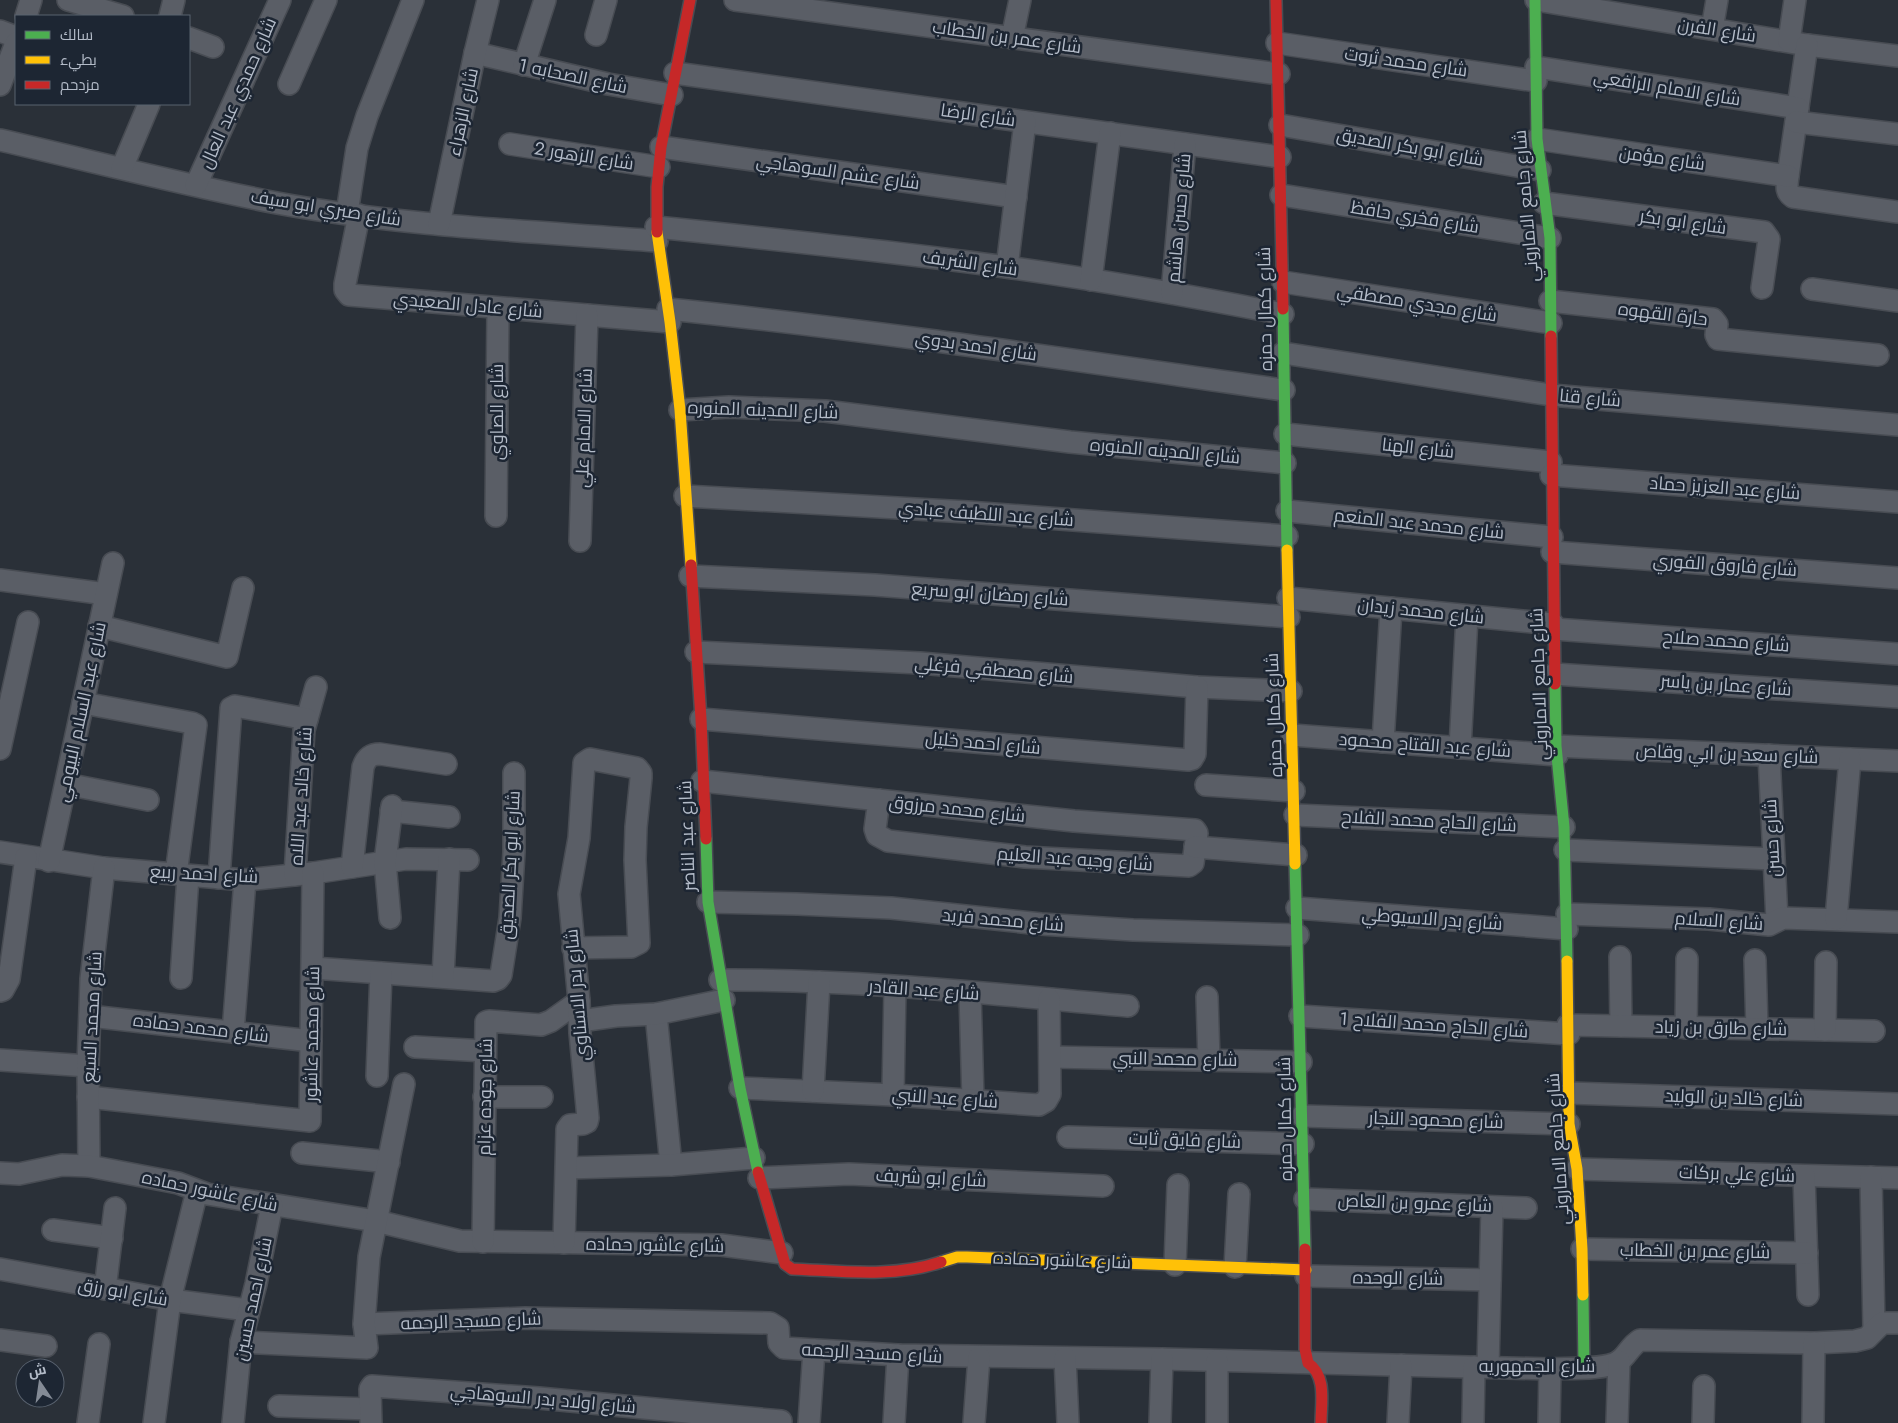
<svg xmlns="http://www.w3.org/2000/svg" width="1898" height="1423" font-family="Jost,Cairo,sans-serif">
  <rect width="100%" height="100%" fill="#2a3038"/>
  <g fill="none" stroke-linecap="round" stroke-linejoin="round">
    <defs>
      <g id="street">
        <path d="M 68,0 L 123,16"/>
        <path d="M 735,0 L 1279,74"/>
        <path d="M 1536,0 L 1807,45 L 1898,56"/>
        <path d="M 26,16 L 31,0"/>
        <path d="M 170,16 L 174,0"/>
        <path d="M 1712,29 L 1717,0"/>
        <path d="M 0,31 L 16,37"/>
        <path d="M 596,35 L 606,0"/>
        <path d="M 189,38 L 213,47"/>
        <path d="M 1012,38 L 1020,0"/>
        <path d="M 1789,41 L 1795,0"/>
        <path d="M 1277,43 L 1536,81"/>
        <path d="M 1807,45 L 1788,176 C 1787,185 1785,192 1793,197 L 1898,212"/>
        <path d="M 475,53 L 608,84 L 672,95"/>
        <path d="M 524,65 L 545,0"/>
        <path d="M 1536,67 L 1798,108"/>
        <path d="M 675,73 L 1280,157"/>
        <path d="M 289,84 L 326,0"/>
        <path d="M 0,85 L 16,43"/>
        <path d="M 1796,122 L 1898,134"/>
        <path d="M 1280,125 L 1540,170"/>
        <path d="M 1537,139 L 1788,176"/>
        <path d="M 0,140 C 92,161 184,185 277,203 C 402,226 530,231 657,241"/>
        <path d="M 510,144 L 659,167"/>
        <path d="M 661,147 L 1016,197"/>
        <path d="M 122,168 L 149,104"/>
        <path d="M 196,185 L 280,0"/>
        <path d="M 1281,195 L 1550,238"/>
        <path d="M 1544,203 L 1764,232 L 1769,239 L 1762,288"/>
        <path d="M 347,213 L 357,148 L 367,116 L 413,0"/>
        <path d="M 359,215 L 345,284 L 345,290 L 349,295 L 670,322"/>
        <path d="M 439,224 L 475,53 L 488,0"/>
        <path d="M 656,227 C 773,239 890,251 1006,267 C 1099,280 1191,296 1283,314"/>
        <path d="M 1007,267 L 1025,122"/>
        <path d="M 1091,280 L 1110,133"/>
        <path d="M 1283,282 L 1551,323"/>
        <path d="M 1812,289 L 1898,301"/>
        <path d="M 1172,293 L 1185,144"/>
        <path d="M 1550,301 L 1713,319 L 1717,324 L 1716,335 L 1718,339 L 1878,355"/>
        <path d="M 668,309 C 874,330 1079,361 1284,390"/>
        <path d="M 1283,353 L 1551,395 L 1898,425"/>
        <path d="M 680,410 L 729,407 L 825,411 L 1070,442 L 1285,463"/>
        <path d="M 1285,434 L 1551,462"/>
        <path d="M 1551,475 L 1898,502"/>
        <path d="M 685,496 L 968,512 L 1287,536"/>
        <path d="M 1287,511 L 1552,537"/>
        <path d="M 496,516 L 498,308"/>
        <path d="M 580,541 L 587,315"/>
        <path d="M 1552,552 L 1898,578"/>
        <path d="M 690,576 L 875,585 L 1289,617"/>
        <path d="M 0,580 L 106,594"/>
        <path d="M 1288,598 L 1553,624"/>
        <path d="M 99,626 L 227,657 L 243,588"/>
        <path d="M 1554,629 L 1898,654"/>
        <path d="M 696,652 L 920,663 L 1197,687 L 1291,691"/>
        <path d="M 1554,674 L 1898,697"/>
        <path d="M 83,703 L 192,723 L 196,725 L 176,874"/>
        <path d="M 701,719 L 1188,760 L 1192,759 L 1195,754 L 1197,687"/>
        <path d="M 1292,735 L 1557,755"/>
        <path d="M 1383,742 L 1391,608"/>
        <path d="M 1556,746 L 1898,761"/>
        <path d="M 1460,748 L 1467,616"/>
        <path d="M 0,749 L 28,622"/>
        <path d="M 1769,755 L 1777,920"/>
        <path d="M 702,781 L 1074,821 L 1195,830 L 1197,833 L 1193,863 L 1189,866 L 1025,857 L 888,841 L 877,835 L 875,829 L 879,800"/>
        <path d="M 66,784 L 148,800"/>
        <path d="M 1206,785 L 1294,791"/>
        <path d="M 391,811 L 449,817"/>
        <path d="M 1295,815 L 1564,827"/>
        <path d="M 1195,847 L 1296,855"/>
        <path d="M 1565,850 L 1773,859"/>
        <path d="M 0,852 L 104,868 L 245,880 L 313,873 L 406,859 L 468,860"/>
        <path d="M 49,861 L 113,563"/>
        <path d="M 352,867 L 363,767 C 366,758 370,754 380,754 L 446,764"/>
        <path d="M 295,875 L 304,730 L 316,687"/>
        <path d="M 219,878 L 231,708 L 235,706 L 307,719"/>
        <path d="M 708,902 L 797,904 L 891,908 L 1041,924 L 1133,930 L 1298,935"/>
        <path d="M 1297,908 L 1567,929"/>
        <path d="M 1567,914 L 1709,919 L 1769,925 L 1783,918 L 1898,922"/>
        <path d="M 390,918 L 385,862 L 392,806"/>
        <path d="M 1836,919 L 1850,759"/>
        <path d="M 1620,957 L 1621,1026"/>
        <path d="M 1755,960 L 1757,1029"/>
        <path d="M 313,968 L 493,981 L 498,979 L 501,975 L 510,918 L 514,852 L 514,773"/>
        <path d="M 443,977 L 449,859"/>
        <path d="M 181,978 L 188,876"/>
        <path d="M 720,980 C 856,979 993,994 1128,1006"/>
        <path d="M 0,991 L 3,990 L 9,979 L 26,857"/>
        <path d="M 970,993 L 973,1100"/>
        <path d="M 1207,997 L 1209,1060"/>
        <path d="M 656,1014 L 671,1165"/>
        <path d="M 90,1016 L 311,1041"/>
        <path d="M 1300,1016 L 1569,1034"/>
        <path d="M 580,1021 L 616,1016 L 656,1014 L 724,1000"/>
        <path d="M 1568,1025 L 1874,1031"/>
        <path d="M 1686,1028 L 1687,959"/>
        <path d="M 1825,1030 L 1826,962"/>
        <path d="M 233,1032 L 245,880"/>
        <path d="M 415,1047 L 485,1051"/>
        <path d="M 1050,1057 L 1301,1062"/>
        <path d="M 0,1060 L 88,1066"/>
        <path d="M 377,1076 L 381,973"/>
        <path d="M 740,1088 L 893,1095 L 1039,1105 L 1046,1101 L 1050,1094 L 1049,999"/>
        <path d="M 813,1091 L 819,982"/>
        <path d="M 1569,1093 L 1898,1104"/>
        <path d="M 893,1095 L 895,987"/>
        <path d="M 88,1097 L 310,1121 L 313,873"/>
        <path d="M 484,1097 L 542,1097"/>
        <path d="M 1302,1116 L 1569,1124"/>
        <path d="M 1068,1137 L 1303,1144"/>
        <path d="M 302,1153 L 389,1162"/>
        <path d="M 89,1166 L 88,1066 L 91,979 L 104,868"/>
        <path d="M 567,1168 L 671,1165 L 754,1158"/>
        <path d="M 1577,1169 L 1898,1178"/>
        <path d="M 0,1173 L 19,1174 L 62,1165 L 89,1166 L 178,1183 L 207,1194 L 376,1221 L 460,1241 L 721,1245 L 782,1253"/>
        <path d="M 1804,1176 L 1808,1295"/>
        <path d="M 1871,1177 L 1874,1329"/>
        <path d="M 759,1178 L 849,1174 L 1103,1186"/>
        <path d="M 1305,1199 L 1526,1208"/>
        <path d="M 53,1230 L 112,1238"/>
        <path d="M 483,1242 L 486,1022 L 489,1021 L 541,1025 L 551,1021 L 579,1001"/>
        <path d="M 564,1243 L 567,1129 L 570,1125 L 583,1124 L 587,1122 L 588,1118 L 580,1033 L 579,1001 L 569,894 L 579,838 L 584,763 L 590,759 L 637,768 L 641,773 L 641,778 L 636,827 L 635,860 L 639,943 L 631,947 L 573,948"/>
        <path d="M 1582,1249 L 1807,1253"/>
        <path d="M 1175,1265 L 1178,1185"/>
        <path d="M 1235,1267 L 1239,1194"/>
        <path d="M 0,1269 L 170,1300 L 248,1310"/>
        <path d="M 1306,1276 L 1490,1280"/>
        <path d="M 105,1289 L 115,1208"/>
        <path d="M 364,1324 L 525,1318 L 770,1323 L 778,1328 L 779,1343 L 784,1348 L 898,1355 L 1162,1359 L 1550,1369 C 1566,1368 1604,1370 1618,1362 C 1627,1356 1630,1346 1640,1340 L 1814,1343 L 1855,1341 L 1867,1338 L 1882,1323 L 1898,1323"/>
        <path d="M 0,1340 L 46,1346"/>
        <path d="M 241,1342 L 367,1348 L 364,1324 L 369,1257 L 404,1084"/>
        <path d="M 1065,1358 L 1068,1423"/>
        <path d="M 1217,1361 L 1217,1423"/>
        <path d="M 1488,1367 L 1492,1207"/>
        <path d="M 279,1406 L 370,1409"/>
        <path d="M 88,1423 L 99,1344"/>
        <path d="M 154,1423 L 170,1300 L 197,1191"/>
        <path d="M 233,1423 L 241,1342 L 256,1284 L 272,1205"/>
        <path d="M 371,1423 L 370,1389 L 372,1386 L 539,1398 L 781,1421"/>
        <path d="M 809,1423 L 814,1350"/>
        <path d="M 894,1423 L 898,1355"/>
        <path d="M 974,1423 L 979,1357"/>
        <path d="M 1160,1423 L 1162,1359"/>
        <path d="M 1398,1423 L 1401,1365"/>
        <path d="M 1473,1423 L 1474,1367"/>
        <path d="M 1549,1423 L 1550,1369"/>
        <path d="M 1617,1423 L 1619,1361"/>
        <path d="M 1703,1423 L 1704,1386"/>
        <path d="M 1813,1423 L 1814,1343"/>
      </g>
      <g id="fast">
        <path d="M 1535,0 L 1537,139 L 1550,238 L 1551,336"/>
        <path d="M 1283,309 L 1287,550"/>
        <path d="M 1555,684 L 1556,746 L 1564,827 L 1567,961"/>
        <path d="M 706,839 L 708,902 L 740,1088 L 758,1172"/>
        <path d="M 1295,864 L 1305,1249"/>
        <path d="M 1583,1295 L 1584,1367"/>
      </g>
      <g id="slow">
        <path d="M 657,232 L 670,322 L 680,410 L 691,565"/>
        <path d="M 1287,550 L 1295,864"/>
        <path d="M 1567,961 L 1569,1124 L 1577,1169 L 1582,1249 L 1583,1295"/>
        <path d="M 941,1262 L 957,1257 L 967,1257 L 1306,1270"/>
      </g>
      <g id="jam">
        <path d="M 1276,0 L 1283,309"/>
        <path d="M 657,232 L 657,187 L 661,147 L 690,0"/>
        <path d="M 1551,336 L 1555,684"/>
        <path d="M 691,565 L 701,719 L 706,839"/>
        <path d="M 758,1172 L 785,1264 L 792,1269 C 841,1271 894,1278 941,1262"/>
        <path d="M 1305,1249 L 1305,1349 L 1308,1363 C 1327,1376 1321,1403 1321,1423"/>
      </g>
    </defs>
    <use href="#street" stroke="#484c53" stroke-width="24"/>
    <use href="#fast" stroke="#484c53" stroke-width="14"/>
    <use href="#slow" stroke="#484c53" stroke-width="14"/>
    <use href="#jam" stroke="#484c53" stroke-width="14"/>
    <use href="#street" stroke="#5a5e66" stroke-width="21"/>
    <use href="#fast" stroke="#4caf50" stroke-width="11"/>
    <use href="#slow" stroke="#ffc107" stroke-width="11"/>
    <use href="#jam" stroke="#c62828" stroke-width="11"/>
  </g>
  <g text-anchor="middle" stroke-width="5" stroke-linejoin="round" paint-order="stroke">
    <g font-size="18" fill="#b4bcc9" stroke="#1d2633">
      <text transform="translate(1717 30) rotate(9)" y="6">شارع الفرن</text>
      <text transform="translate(1007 37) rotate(8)" y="6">شارع عمر بن الخطاب</text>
      <text transform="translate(1406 62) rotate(8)" y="6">شارع محمد ثروت</text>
      <text transform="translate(573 76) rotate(12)" y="6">شارع الصحابه 1</text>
      <text transform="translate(1667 88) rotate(9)" y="6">شارع الامام الرافعي</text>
      <text transform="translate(238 93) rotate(-66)" y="6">شارع حمدي عبد العال</text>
      <text transform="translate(463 112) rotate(-78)" y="6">شارع الزهراء</text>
      <text transform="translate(978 115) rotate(8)" y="6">شارع الرضا</text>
      <text transform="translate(1410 147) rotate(10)" y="6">شارع ابو بكر الصديق</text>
      <text transform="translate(584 156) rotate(9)" y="6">شارع الزهور 2</text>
      <text transform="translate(1662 158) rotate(8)" y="6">شارع مؤمن</text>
      <text transform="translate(838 172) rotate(8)" y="6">شارع عشم السوهاجي</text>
      <text transform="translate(1526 206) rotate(-95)" y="6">شارع جامع الاماروني</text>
      <text transform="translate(326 208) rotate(9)" y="6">شارع صبري ابو سيف</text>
      <text transform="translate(1415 217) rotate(9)" y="6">شارع فخري حافظ</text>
      <text transform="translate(1179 218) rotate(-85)" y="6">شارع حسن هاشم</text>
      <text transform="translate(1683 222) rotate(8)" y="6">شارع ابو بكر</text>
      <text transform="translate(970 263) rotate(8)" y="6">شارع الشريف</text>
      <text transform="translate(1417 303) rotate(9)" y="6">شارع مجدي مصطفي</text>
      <text transform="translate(468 305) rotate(5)" y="6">شارع عادل الصعيدي</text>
      <text transform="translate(1265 309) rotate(-91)" y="6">شارع كمال حمزه</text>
      <text transform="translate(1663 314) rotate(7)" y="6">حارة القهوه</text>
      <text transform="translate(976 346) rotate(8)" y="6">شارع احمد بدوي</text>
      <text transform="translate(1590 398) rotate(5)" y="6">شارع قنا</text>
      <text transform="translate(763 410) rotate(2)" y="6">شارع المدينه المنوره</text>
      <text transform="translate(497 412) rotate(-90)" y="6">شارع الصاوي</text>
      <text transform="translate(584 428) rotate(-88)" y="6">شارع الامام علي</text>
      <text transform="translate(1418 448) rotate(6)" y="6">شارع الهنا</text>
      <text transform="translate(1165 451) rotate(5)" y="6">شارع المدينه المنوره</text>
      <text transform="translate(1725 488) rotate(4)" y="6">شارع عبد العزيز حماد</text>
      <text transform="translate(986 514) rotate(4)" y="6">شارع عبد اللطيف عبادي</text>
      <text transform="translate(1419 524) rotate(6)" y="6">شارع محمد عبد المنعم</text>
      <text transform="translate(1725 565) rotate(4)" y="6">شارع فاروق الفوري</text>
      <text transform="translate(990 594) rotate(4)" y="6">شارع رمضان ابو سريع</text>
      <text transform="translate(1421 611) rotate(6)" y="6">شارع محمد زيدان</text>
      <text transform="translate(1726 641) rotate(4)" y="6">شارع محمد صلاح</text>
      <text transform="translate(994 670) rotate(5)" y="6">شارع مصطفي فرغلي</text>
      <text transform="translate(1539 684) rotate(-92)" y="6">شارع جامع الاماروني</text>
      <text transform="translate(1726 685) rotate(4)" y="6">شارع عمار بن ياسر</text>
      <text transform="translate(81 712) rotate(-78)" y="6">شارع عبد السلام البيومي</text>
      <text transform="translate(1274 715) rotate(-92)" y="6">شارع كمال حمزه</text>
      <text transform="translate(983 743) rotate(5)" y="6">شارع احمد خليل</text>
      <text transform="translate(1425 745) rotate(4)" y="6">شارع عبد الفتاح محمود</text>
      <text transform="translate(1727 754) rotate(2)" y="6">شارع سعد بن ابي وقاص</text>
      <text transform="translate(301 796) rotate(-86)" y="6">شارع خالد عبد اللاه</text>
      <text transform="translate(957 809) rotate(6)" y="6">شارع محمد مرزوق</text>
      <text transform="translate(1429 821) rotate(3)" y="6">شارع الحاج محمد الفلاح</text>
      <text transform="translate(687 836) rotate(-92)" y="6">شارع عبد الناصر</text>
      <text transform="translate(1772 838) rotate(-93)" y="6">شارع حسن</text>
      <text transform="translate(1075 859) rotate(4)" y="6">شارع وجيه عبد العليم</text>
      <text transform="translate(510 865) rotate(-87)" y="6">شارع ابو بكر الصديق</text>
      <text transform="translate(204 874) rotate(3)" y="6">شارع احمد ربيع</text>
      <text transform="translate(1432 919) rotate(4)" y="6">شارع بدر الاسيوطي</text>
      <text transform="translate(1003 920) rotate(5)" y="6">شارع محمد فريد</text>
      <text transform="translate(1719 921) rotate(4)" y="6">شارع السلام</text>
      <text transform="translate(924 990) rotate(4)" y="6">شارع عبد القادر</text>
      <text transform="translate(577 995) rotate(-95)" y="6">شارع بدر الاسناوي</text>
      <text transform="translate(92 1017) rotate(-87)" y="6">شارع محمد السبع</text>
      <text transform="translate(1434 1025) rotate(4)" y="6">شارع الحاج محمد الفلاح 1</text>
      <text transform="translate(201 1028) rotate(7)" y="6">شارع محمد حماده</text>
      <text transform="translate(1721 1028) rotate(1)" y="6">شارع طارق بن زياد</text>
      <text transform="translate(312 1034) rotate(-89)" y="6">شارع محمد عاشور</text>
      <text transform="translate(1175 1059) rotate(1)" y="6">شارع محمد النبي</text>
      <text transform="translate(485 1097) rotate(-89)" y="6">شارع جوده عزام</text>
      <text transform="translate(945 1098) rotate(4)" y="6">شارع عبد النبي</text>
      <text transform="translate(1734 1098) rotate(2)" y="6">شارع خالد بن الوليد</text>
      <text transform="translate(1285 1119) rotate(-91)" y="6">شارع كمال حمزه</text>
      <text transform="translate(1436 1120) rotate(2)" y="6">شارع محمود النجار</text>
      <text transform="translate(1185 1140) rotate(2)" y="6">شارع فايق ثابت</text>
      <text transform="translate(1558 1149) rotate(-94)" y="6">شارع جامع الاماروني</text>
      <text transform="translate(1737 1174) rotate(2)" y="6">شارع علي بركات</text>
      <text transform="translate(931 1178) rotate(3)" y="6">شارع ابو شريف</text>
      <text transform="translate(210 1191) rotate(12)" y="6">شارع عاشور حماده</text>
      <text transform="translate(1415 1203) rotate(2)" y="6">شارع عمرو بن العاص</text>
      <text transform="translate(655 1245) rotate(1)" y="6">شارع عاشور حماده</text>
      <text transform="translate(1695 1251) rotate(1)" y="6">شارع عمر بن الخطاب</text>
      <text transform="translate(1062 1260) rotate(2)" y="6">شارع عاشور حماده</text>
      <text transform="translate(1398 1278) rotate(1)" y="6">شارع الوحده</text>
      <text transform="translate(123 1292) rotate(10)" y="6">شارع ابو رزق</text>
      <text transform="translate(253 1299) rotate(-78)" y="6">شارع احمد حسين</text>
      <text transform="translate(471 1321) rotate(-2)" y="6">شارع مسجد الرحمه</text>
      <text transform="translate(872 1353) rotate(3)" y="6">شارع مسجد الرحمه</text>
      <text x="1537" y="1372">شارع الجمهوريه</text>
      <text transform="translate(543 1399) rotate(5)" y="6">شارع اولاد بدر السوهاجي</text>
    </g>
  </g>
  <rect x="15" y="15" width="175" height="90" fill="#1d2633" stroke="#59626f"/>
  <rect x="25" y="31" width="25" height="8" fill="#4caf50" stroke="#59626f"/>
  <text x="60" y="40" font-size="15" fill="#b4bcc9">سالك</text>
  <rect x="25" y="56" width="25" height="8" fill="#ffc107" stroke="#59626f"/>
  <text x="60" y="65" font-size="15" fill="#b4bcc9">بطيء</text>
  <rect x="25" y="81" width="25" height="8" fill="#c62828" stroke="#59626f"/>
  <text x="60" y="90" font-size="15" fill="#b4bcc9">مزدحم</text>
  <g transform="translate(40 1383) rotate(347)"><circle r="24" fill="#1d2633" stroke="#59626f"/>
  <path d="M0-4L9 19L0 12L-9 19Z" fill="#848b96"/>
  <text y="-8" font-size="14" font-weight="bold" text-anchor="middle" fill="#b4bcc9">ش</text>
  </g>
</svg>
